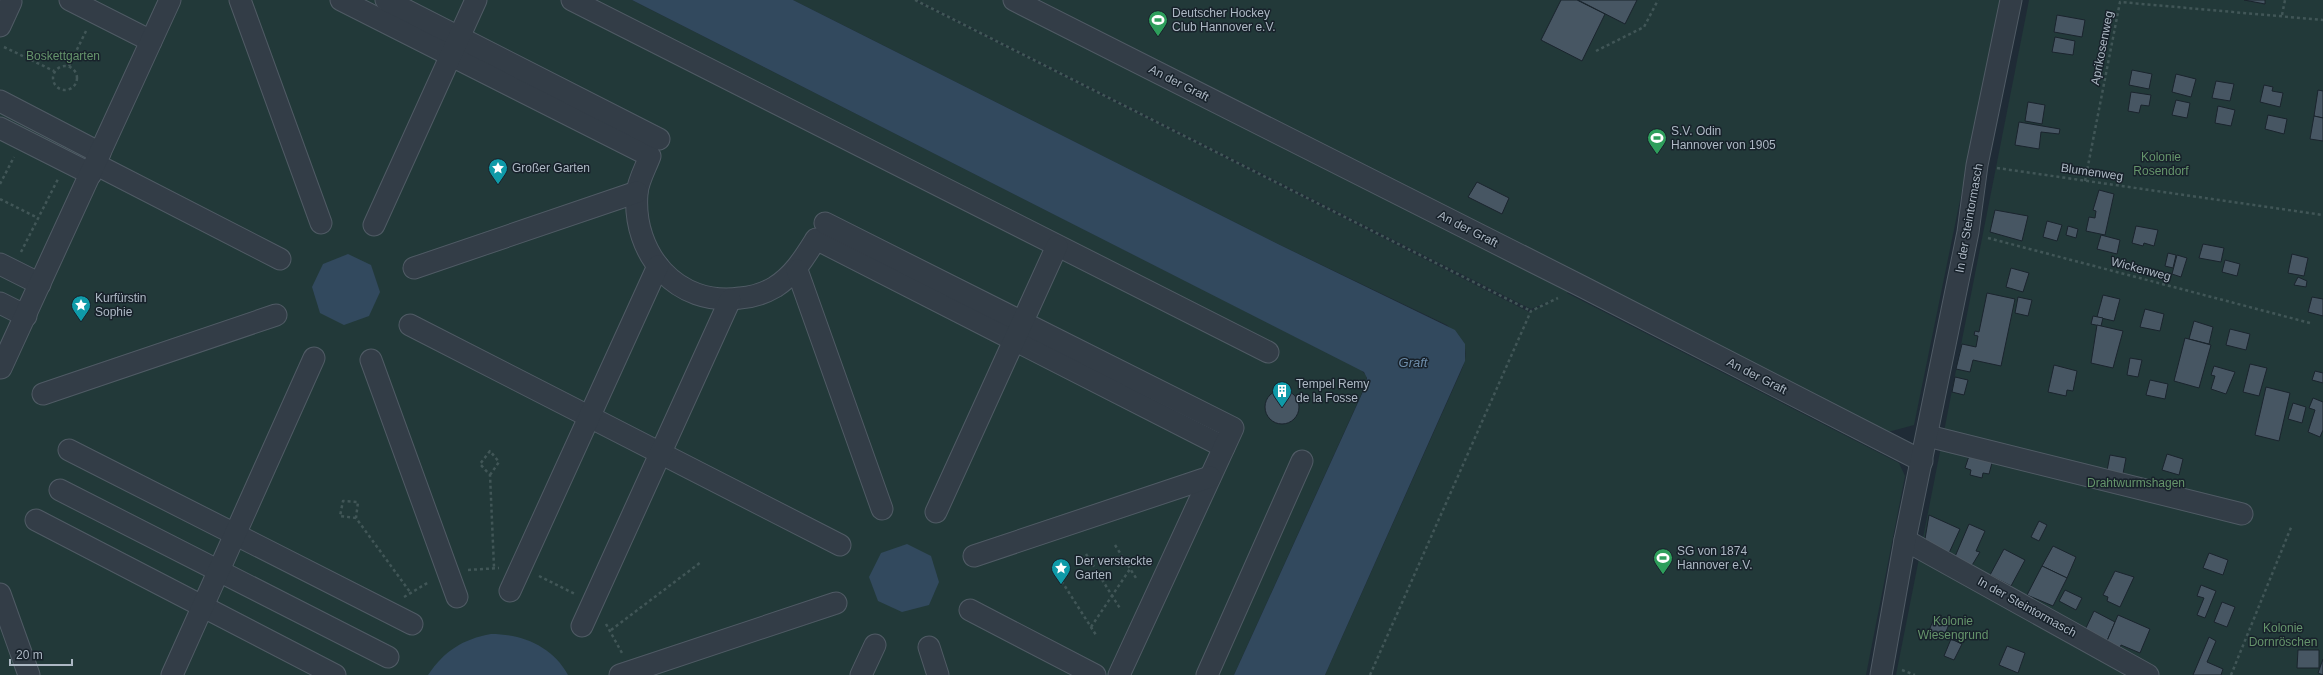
<svg xmlns="http://www.w3.org/2000/svg" width="2323" height="675" font-family="Arial,sans-serif">
  <rect width="100%" height="100%" fill="#1f2b36"/>
  <g fill="#223939">
    <path d="M 0,0 L 632,0 L 1361,370 L 1366,375 L 1367,382 L 1234,675 L 0,675 Z"/>
    <path d="M 793,0 L 914,0 L 1529,312 L 1553,300 L 1531,309 L 916,0 L 1003,0 L 1574,289 L 1567,293 L 1899,463 L 1905,476 L 1866,675 L 1325,675 L 1462,369 C 1471,346 1462,341 1447,325 L 1280,245 Z"/>
    <path d="M 1039,0 L 2001,0 L 1914,425 L 1888,432 Z"/>
    <path d="M 2029,0 L 2323,0 L 2323,675 L 1896,675 Z"/>
  </g>
  <g fill="#32495e">
    <path d="M 632,0 L 793,0 L 1280,245 L 1455,330 L 1465,344 L 1465,361 L 1325,675 L 1234,675 L 1366,385 L 1367,378 L 1364,372 Z"/>
    <path d="M 348,254 L 371,265 L 380,292 L 369,316 L 344,325 L 320,313 L 312,287 L 323,264 Z"/>
    <path d="M 907,544 L 931,556 L 939,582 L 929,605 L 902,612 L 878,601 L 869,577 L 881,553 Z"/>
    <path d="M 491,634 C 522,634 552,646 568,675 L 428,675 C 444,651 463,639 491,634 Z"/>
  </g>
  <g fill="#475663" stroke="#1a242d">
    <path d="M 1561,0 L 1577,0 L 1605,14 L 1582,61 L 1541,40 Z"/>
    <path d="M 1578,0 L 1637,0 L 1625,24 Z"/>
    <path d="M 2244,0 L 2265,0 L 2265,4 Z"/>
    <path d="M 2057,15 L 2085,20 L 2082,37 L 2054,32 Z"/>
    <path d="M 2055,37 L 2075,41 L 2073,55 L 2052,52 Z"/>
    <path d="M 2132,70 L 2152,74 L 2149,89 L 2129,85 Z"/>
    <path d="M 2176,74 L 2196,79 L 2191,97 L 2172,92 Z"/>
    <path d="M 2216,81 L 2234,84 L 2230,101 L 2212,98 Z"/>
    <path d="M 2264,85 L 2273,87 L 2272,91 L 2283,93 L 2280,107 L 2260,102 Z"/>
    <path d="M 2318,90 L 2323,91 L 2323,118 L 2314,116 Z"/>
    <path d="M 2131,92 L 2151,95 L 2149,106 L 2141,105 L 2139,113 L 2128,111 Z"/>
    <path d="M 2176,100 L 2190,103 L 2187,118 L 2172,115 Z"/>
    <path d="M 2028,102 L 2045,105 L 2042,124 L 2025,121 Z"/>
    <path d="M 2218,106 L 2235,110 L 2231,126 L 2215,123 Z"/>
    <path d="M 2268,115 L 2287,119 L 2284,134 L 2265,129 Z"/>
    <path d="M 2314,116 L 2323,118 L 2323,141 L 2310,139 Z"/>
    <path d="M 2019,122 L 2060,129 L 2059,134 L 2041,132 L 2039,149 L 2015,145 Z"/>
    <path d="M 1477,182 L 1509,198 L 1502,214 L 1468,197 Z"/>
    <path d="M 2099,190 L 2114,194 L 2105,235 L 2086,231 L 2089,217 L 2095,218 L 2096,211 L 2093,210 Z"/>
    <path d="M 1995,210 L 2028,216 L 2022,241 L 1990,232 Z"/>
    <path d="M 2047,221 L 2062,225 L 2057,241 L 2043,237 Z"/>
    <path d="M 2068,226 L 2078,229 L 2076,238 L 2066,235 Z"/>
    <path d="M 2136,226 L 2158,230 L 2154,246 L 2144,243 L 2143,246 L 2132,243 Z"/>
    <path d="M 2101,235 L 2120,240 L 2117,254 L 2097,249 Z"/>
    <path d="M 2203,244 L 2224,248 L 2221,262 L 2199,258 Z"/>
    <path d="M 2168,253 L 2176,255 L 2173,268 L 2165,266 Z"/>
    <path d="M 2292,254 L 2308,258 L 2304,276 L 2288,273 Z"/>
    <path d="M 2177,255 L 2187,258 L 2181,277 L 2172,274 Z"/>
    <path d="M 2225,260 L 2240,264 L 2237,276 L 2222,272 Z"/>
    <path d="M 2011,268 L 2029,273 L 2023,292 L 2006,287 Z"/>
    <path d="M 2298,277 L 2307,281 L 2306,287 L 2294,285 Z"/>
    <path d="M 1987,293 L 2015,299 L 2001,366 L 1973,360 L 1970,372 L 1956,369 L 1962,344 L 1976,347 L 1978,336 L 1974,335 L 1975,331 L 1979,332 Z"/>
    <path d="M 2103,295 L 2120,299 L 2114,321 L 2097,317 Z"/>
    <path d="M 2018,297 L 2032,300 L 2028,316 L 2015,313 Z"/>
    <path d="M 2312,297 L 2323,299 L 2323,316 L 2308,312 Z"/>
    <path d="M 2145,309 L 2164,314 L 2160,331 L 2140,327 Z"/>
    <path d="M 2093,316 L 2103,318 L 2101,326 L 2091,324 Z"/>
    <path d="M 2194,321 L 2213,327 L 2209,344 L 2189,339 Z"/>
    <path d="M 2097,325 L 2123,331 L 2113,368 L 2091,363 Z"/>
    <path d="M 2230,329 L 2250,334 L 2246,350 L 2226,345 Z"/>
    <path d="M 2185,338 L 2211,345 L 2199,388 L 2174,381 Z"/>
    <path d="M 2130,358 L 2142,360 L 2138,377 L 2127,375 Z"/>
    <path d="M 2250,364 L 2267,368 L 2259,396 L 2243,392 Z"/>
    <path d="M 2054,365 L 2077,371 L 2073,391 L 2067,390 L 2066,396 L 2048,392 Z"/>
    <path d="M 2214,366 L 2235,372 L 2226,394 L 2211,389 L 2215,376 L 2211,375 Z"/>
    <path d="M 2315,371 L 2323,373 L 2323,383 L 2312,380 Z"/>
    <path d="M 1955,377 L 1968,380 L 1964,395 L 1952,392 Z"/>
    <path d="M 2150,380 L 2168,384 L 2165,399 L 2146,395 Z"/>
    <path d="M 2266,387 L 2290,393 L 2279,441 L 2255,435 Z"/>
    <circle cx="1282" cy="407" r="17"/>
    <path d="M 2313,398 L 2323,402 L 2323,430 L 2320,437 L 2308,432 L 2315,410 L 2309,408 Z"/>
    <path d="M 2293,403 L 2306,407 L 2302,423 L 2288,419 Z"/>
    <path d="M 1970,453 L 1993,459 L 1989,474 L 1983,473 L 1982,478 L 1970,475 L 1971,470 L 1965,468 Z"/>
    <path d="M 2167,454 L 2183,459 L 2179,475 L 2162,470 Z"/>
    <path d="M 2110,455 L 2126,458 L 2122,479 L 2106,476 Z"/>
    <path d="M 1929,515 L 1960,529 L 1949,553 L 1925,539 Z"/>
    <path d="M 2039,521 L 2047,525 L 2039,541 L 2031,537 Z"/>
    <path d="M 1969,524 L 1985,531 L 1976,551 L 1980,552 L 1971,567 L 1954,559 Z"/>
    <path d="M 2053,546 L 2076,557 L 2067,578 L 2042,566 Z"/>
    <path d="M 2004,549 L 2025,560 L 2011,586 L 1990,575 Z"/>
    <path d="M 2209,553 L 2228,560 L 2223,575 L 2203,568 Z"/>
    <path d="M 2042,566 L 2067,578 L 2053,606 L 2027,595 Z"/>
    <path d="M 2115,571 L 2134,577 L 2120,607 L 2107,601 L 2108,597 L 2103,595 Z"/>
    <path d="M 2201,585 L 2216,591 L 2205,618 L 2197,615 L 2204,598 L 2197,596 Z"/>
    <path d="M 2065,590 L 2082,598 L 2076,610 L 2059,601 Z"/>
    <path d="M 2222,602 L 2235,607 L 2227,627 L 2214,622 Z"/>
    <path d="M 2094,611 L 2115,622 L 2107,641 L 2085,630 Z"/>
    <path d="M 2118,615 L 2150,629 L 2140,653 L 2121,645 L 2120,648 L 2107,641 Z"/>
    <path d="M 1935,616 L 1950,622 L 1943,639 L 1928,633 Z"/>
    <path d="M 2209,637 L 2216,641 L 2207,662 L 2223,669 L 2221,675 L 2193,675 Z"/>
    <path d="M 1951,639 L 1962,644 L 1954,660 L 1944,656 Z"/>
    <path d="M 2007,646 L 2025,653 L 2018,673 L 1999,665 Z"/>
    <path d="M 2298,650 L 2319,650 L 2319,668 L 2297,668 Z"/>
    <path d="M 2323,659 L 2323,675 L 2318,673 Z"/>
  </g>
  <g fill="none" stroke-linecap="round" stroke-linejoin="round">
    <defs>
      <g id="minor">
        <path d="M 70,0 L 151,41"/>
        <path d="M 240,0 L 321,223"/>
        <path d="M 341,0 L 650,156 C 646,167 638,181 637,193 C 632,254 677,307 740,298 C 752,297 765,293 775,287 C 794,275 804,258 816,239 L 1224,447"/>
        <path d="M 386,0 L 659,139"/>
        <path d="M 572,0 L 1268,352"/>
        <path d="M 1014,0 L 1581,286 L 1922,461"/>
        <path d="M 0,26 L 11,2"/>
        <path d="M 0,101 L 100,153"/>
        <path d="M 0,128 L 91,174"/>
        <path d="M 95,164 L 280,259"/>
        <path d="M 825,223 L 1233,428 L 1119,675"/>
        <path d="M 374,225 L 476,0"/>
        <path d="M 0,264 L 40,284"/>
        <path d="M 414,268 L 637,192"/>
        <path d="M 797,270 L 882,509"/>
        <path d="M 0,303 L 26,316"/>
        <path d="M 410,325 L 840,545"/>
        <path d="M 371,360 L 457,597"/>
        <path d="M 1,368 L 170,0"/>
        <path d="M 43,394 L 276,315"/>
        <path d="M 1928,436 L 2242,514"/>
        <path d="M 69,450 L 412,624"/>
        <path d="M 60,490 L 388,657"/>
        <path d="M 936,512 L 1057,246"/>
        <path d="M 36,520 L 335,675"/>
        <path d="M 1905,540 L 2148,675"/>
        <path d="M 974,556 L 1210,477"/>
        <path d="M 510,591 L 658,266"/>
        <path d="M 0,594 L 29,675"/>
        <path d="M 970,610 L 1095,675"/>
        <path d="M 582,626 L 730,300"/>
        <path d="M 929,647 L 938,675"/>
        <path d="M 172,675 L 314,358"/>
        <path d="M 620,675 L 836,603"/>
        <path d="M 861,675 L 875,645"/>
        <path d="M 1207,675 L 1302,461"/>
        <path d="M 1881,675 L 1905,540 L 1968,232 L 1977,165 L 2011,0"/>
      </g>
    </defs>
    <use href="#minor" stroke="#505b65" stroke-width="23"/>
    <g stroke="#415657" stroke-width="2.5" stroke-dasharray="3 3" stroke-linecap="butt">
      <path d="M 915,0 L 1531,311"/>
      <path d="M 2282,15 L 2285,0"/>
      <path d="M 4,47 L 54,71"/>
      <path d="M 1596,51 L 1644,27 L 1658,0"/>
      <circle cx="65" cy="78" r="12"/>
      <path d="M 69,66 L 86,31"/>
      <path d="M 1997,168 L 2323,215"/>
      <path d="M 2085,181 L 2120,2 L 2323,20"/>
      <path d="M 0,184 L 14,157"/>
      <path d="M 0,199 L 38,218"/>
      <path d="M 1988,238 L 2310,323"/>
      <path d="M 21,252 L 58,179"/>
      <path d="M 490,475 L 499,462 L 490,451 L 480,464 L 490,475 L 494,567"/>
      <path d="M 356,518 L 340,516 L 343,501 L 358,502 L 356,518 L 410,592"/>
      <path d="M 1115,545 L 1136,578"/>
      <path d="M 1086,554 L 1121,610"/>
      <path d="M 1052,566 L 1096,635"/>
      <path d="M 468,570 L 499,568"/>
      <path d="M 539,576 L 575,594"/>
      <path d="M 404,597 L 429,582"/>
      <path d="M 606,624 L 622,653"/>
      <path d="M 1091,627 L 1130,569"/>
      <path d="M 611,630 L 701,562"/>
      <path d="M 1902,670 L 1915,675"/>
      <path d="M 1370,675 L 1531,311 L 1558,298"/>
      <path d="M 2231,675 L 2292,525"/>
    </g>
    <use href="#minor" stroke="#333d47" stroke-width="21"/>
  </g>
  <defs>
    <symbol id="stadium-pin" viewBox="-11 -11 22 30"><path d="M0 17L-7.5 6A9.5 9.5 0 1 1 7.5 6Z" fill="#2e9e5b" stroke="#18222b"/><path d="M0-5a6.5 5 0 1 0 0 10a6.5 5 0 1 0 0-10ZM-3.5-1.8h7v3.6h-7Z" fill="#fff"/></symbol>
    <symbol id="sight-pin" viewBox="-11 -11 22 30"><path d="M0 17L-7.5 6A9.5 9.5 0 1 1 7.5 6Z" fill="#0f9aa8" stroke="#18222b"/><path d="M0-6L1.8-2.2L6-1.7L2.9 1.2L3.7 5.4L0 3.3L-3.7 5.4L-2.9 1.2L-6-1.7L-1.8-2.2Z" fill="#fff"/></symbol>
    <symbol id="building-pin" viewBox="-11 -11 22 30"><path d="M0 17L-7.5 6A9.5 9.5 0 1 1 7.5 6Z" fill="#0f9aa8" stroke="#18222b"/><path d="M-4-6H4V6H1V3H-1V6H-4ZM-2.5-4.3h1.7v1.8h-1.7ZM.8-4.3h1.7v1.8H.8ZM-2.5-1h1.7V.8h-1.7ZM.8-1h1.7V.8H.8Z" fill="#fff"/></symbol>
  </defs>
  <g fill-rule="evenodd">
    <use href="#stadium-pin" x="1147" y="9" width="22" height="30"/>
    <use href="#stadium-pin" x="1646" y="127" width="22" height="30"/>
    <use href="#sight-pin" x="487" y="157" width="22" height="30"/>
    <use href="#sight-pin" x="70" y="294" width="22" height="30"/>
    <use href="#building-pin" x="1271" y="380" width="22" height="30"/>
    <use href="#stadium-pin" x="1652" y="547" width="22" height="30"/>
    <use href="#sight-pin" x="1050" y="557" width="22" height="30"/>
  </g>
  <g text-anchor="middle" stroke-width="3" stroke-linejoin="round" paint-order="stroke">
    <g font-size="12" fill="#adb8c4" stroke="#18222b" text-anchor="start">
      <text x="1172" y="17">Deutscher Hockey<tspan x="1172" dy="14">Club Hannover e.V.</tspan></text>
      <text x="1671" y="135">S.V. Odin<tspan x="1671" dy="14">Hannover von 1905</tspan></text>
      <text x="512" y="172">Großer Garten</text>
      <text x="95" y="302">Kurfürstin<tspan x="95" dy="14">Sophie</tspan></text>
      <text x="1296" y="388">Tempel Remy<tspan x="1296" dy="14">de la Fosse</tspan></text>
      <text x="1677" y="555">SG von 1874<tspan x="1677" dy="14">Hannover e.V.</tspan></text>
      <text x="1075" y="565">Der versteckte<tspan x="1075" dy="14">Garten</tspan></text>
    </g>
    <g font-size="12" fill="#adb8c4" stroke="#18222b">
      <text transform="translate(2102 48) rotate(-79)" y="4">Aprikosenweg</text>
      <text transform="translate(1179 83) rotate(27)" y="4">An der Graft</text>
      <text transform="translate(2092 172) rotate(8)" y="4">Blumenweg</text>
      <text transform="translate(1969 218) rotate(-80)" y="4">In der Steintormasch</text>
      <text transform="translate(1468 229) rotate(27)" y="4">An der Graft</text>
      <text transform="translate(2141 269) rotate(15)" y="4">Wickenweg</text>
      <text transform="translate(1757 376) rotate(27)" y="4">An der Graft</text>
      <text transform="translate(2027 607) rotate(29)" y="4">In der Steintormasch</text>
    </g>
    <g font-size="12" fill="#65946b" stroke="#18222b">
      <text x="63" y="60">Boskettgarten</text>
      <text x="2161" y="161">Kolonie<tspan x="2161" dy="14">Rosendorf</tspan></text>
      <text x="2136" y="487">Drahtwurmshagen</text>
      <text x="1953" y="625">Kolonie<tspan x="1953" dy="14">Wiesengrund</tspan></text>
      <text x="2283" y="632">Kolonie<tspan x="2283" dy="14">Dornröschen</tspan></text>
    </g>
    <g font-size="13" font-style="italic" fill="#6d8ca9" stroke="#18222b">
      <text x="1413" y="367">Graft</text>
    </g>
  </g>
  <path d="M10 659v6h62v-6" fill="none" stroke="#adb8c4" stroke-width="2"/>
  <text x="16" y="659" font-size="12" fill="#adb8c4" stroke="#18222b" stroke-width="3" paint-order="stroke">20 m</text>
</svg>
